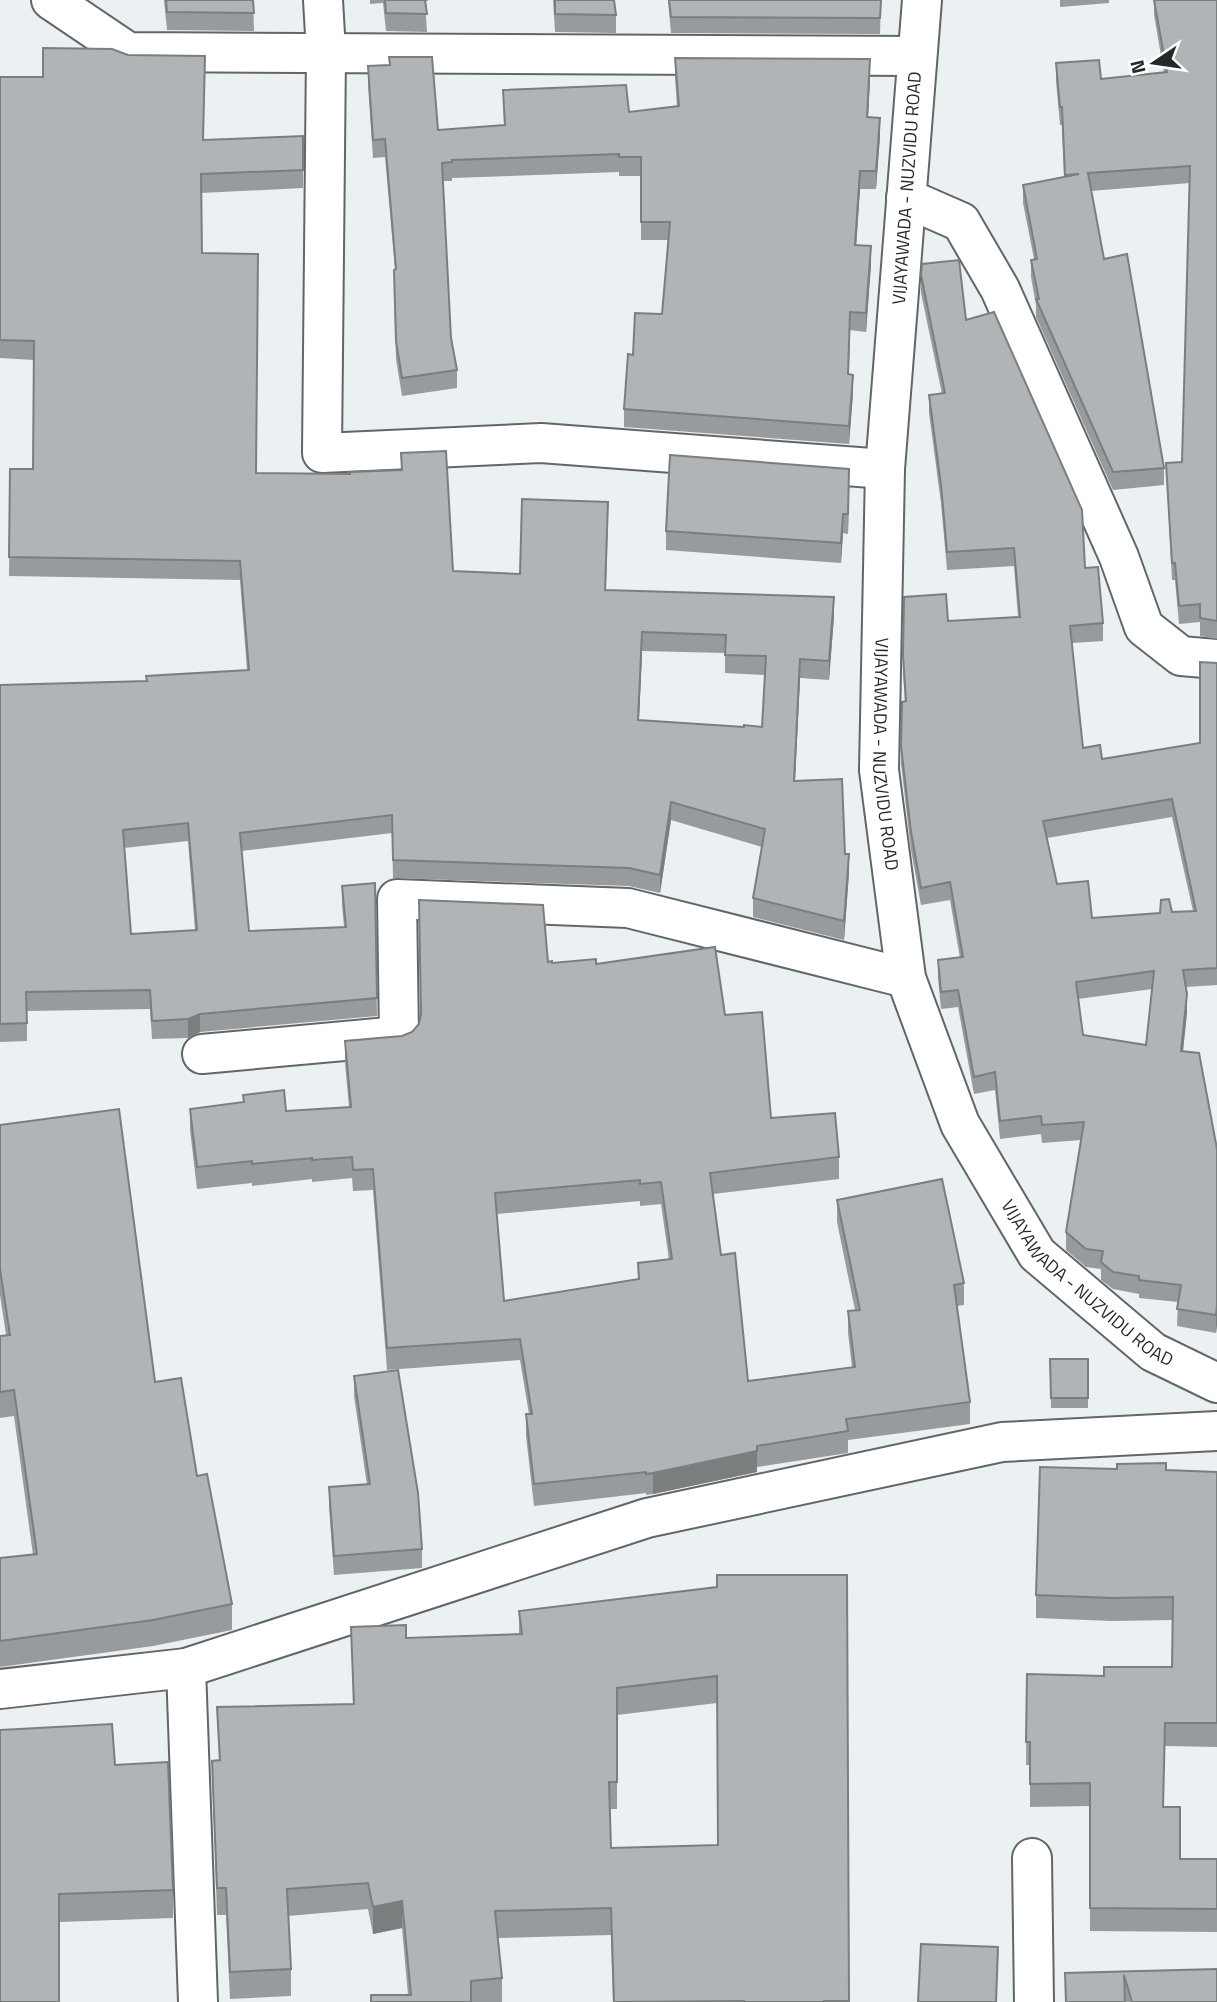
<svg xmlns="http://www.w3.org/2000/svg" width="1217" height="2002" font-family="'Titillium Web',sans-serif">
  <rect width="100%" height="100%" fill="#ebf0f2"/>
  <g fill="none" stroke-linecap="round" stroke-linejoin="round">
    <defs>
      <g id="minor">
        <path d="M 51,0 L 128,52 L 917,56"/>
        <path d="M 323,0 L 326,52 L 322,453 L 541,443 L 885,469"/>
        <path d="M 906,198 L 961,222 L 1000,289 L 1119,557 L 1144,627 L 1181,656 L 1217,659"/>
        <path d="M 202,1054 L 399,1036 L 397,899 L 628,908 L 906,978"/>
        <path d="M 186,1668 L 198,2002"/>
        <path d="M 0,1689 L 186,1668 L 647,1518 L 1002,1442 L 1217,1431"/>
        <path d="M 1032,1858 L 1034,2002"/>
      </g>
      <g id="tertiary">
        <path id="s1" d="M 922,0 L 885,469 L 879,770 L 906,978 L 960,1124 L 1037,1254 L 1153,1352 L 1217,1383"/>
      </g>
    </defs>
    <use href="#minor" stroke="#626668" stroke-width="42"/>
    <use href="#tertiary" stroke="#626668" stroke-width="42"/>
    <use href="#minor" stroke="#fff" stroke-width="38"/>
    <use href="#tertiary" stroke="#fff" stroke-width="38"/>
  </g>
  <g fill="#979b9d" fill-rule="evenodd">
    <path d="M 164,0 L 253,0 L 254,31 L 167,30 Z"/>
    <path d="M 370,0 L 428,0 L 428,1 L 425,1 L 427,32 L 386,31 L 383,3 L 370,4 Z"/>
    <path d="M 553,0 L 614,0 L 616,15 L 616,33 L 555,32 Z"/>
    <path d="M 668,0 L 881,0 L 880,34 L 671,33 Z"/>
    <path d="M 1060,0 L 1109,0 L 1109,3 L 1060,7 Z"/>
    <path d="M 1154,0 L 1217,0 L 1217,639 L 1200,636 L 1200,622 L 1179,624 L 1175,580 L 1172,580 L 1166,463 L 1182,462 L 1190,183 L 1091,191 L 1104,259 L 1164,468 L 1164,485 L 1113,490 L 1036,317 L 1036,305 L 1031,277 L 1031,260 L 1034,259 L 1023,203 L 1023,185 L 1064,177 L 1062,125 L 1060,125 L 1056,81 L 1056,63 L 1101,79 L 1164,73 L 1154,15 Z"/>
    <path d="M 389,57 L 438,130 L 504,125 L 503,90 L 629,112 L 677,107 L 675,77 L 675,58 L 870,78 L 868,117 L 880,136 L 876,189 L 860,189 L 856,245 L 871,264 L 866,332 L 850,330 L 849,375 L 853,393 L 849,444 L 624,427 L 624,409 L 633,355 L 662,314 L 668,240 L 641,240 L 641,176 L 619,176 L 619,172 L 452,178 L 452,181 L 443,181 L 451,338 L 457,370 L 457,388 L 402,396 L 396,359 L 394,288 L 394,270 L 395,269 L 385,157 L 373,158 L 368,85 L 368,66 L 389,65 Z"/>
    <path d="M 0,77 L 203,140 L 303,136 L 303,188 L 201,193 L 202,253 L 256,473 L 350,474 L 401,470 L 401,453 L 453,571 L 520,574 L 608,521 L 606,590 L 834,616 L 829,680 L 800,678 L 795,781 L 845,854 L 849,873 L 844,940 L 753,917 L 753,898 L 762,847 L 671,820 L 660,893 L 629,886 L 393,878 L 392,833 L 241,851 L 249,931 L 344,927 L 342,904 L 342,886 L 375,883 L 377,1016 L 200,1032 L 188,1038 L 152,1039 L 150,1009 L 27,1011 L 27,1041 L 0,1042 L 0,685 L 146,681 L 247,670 L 240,580 L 9,576 L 10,469 L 33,469 L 34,360 L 0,358 ZM 642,651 L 725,653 L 725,673 L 765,675 L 762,727 L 744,727 L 639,720 ZM 188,841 L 195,930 L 131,934 L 124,848 Z"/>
    <path d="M 921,275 L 966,320 L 1085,568 L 1103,623 L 1103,641 L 1072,643 L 1083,748 L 1102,759 L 1200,743 L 1217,663 L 1217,985 L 1186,987 L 1187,1012 L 1183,1052 L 1217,1149 L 1217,1324 L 1216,1333 L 1177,1326 L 1178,1302 L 1139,1298 L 1139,1294 L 1113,1289 L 1101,1280 L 1101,1269 L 1086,1267 L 1066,1250 L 1066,1232 L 1081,1140 L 1042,1143 L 1041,1134 L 1000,1139 L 995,1090 L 974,1094 L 958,1007 L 941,1009 L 938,978 L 938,960 L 960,958 L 950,900 L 921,905 L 911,850 L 901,764 L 902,702 L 905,702 L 903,673 L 904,597 L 948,621 L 1018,617 L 1014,566 L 947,570 L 941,503 L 929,413 L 929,395 L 942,394 L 921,293 ZM 1172,817 L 1193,911 L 1092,918 L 1057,884 L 1047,838 ZM 1152,989 L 1146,1045 L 1083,1035 L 1078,999 Z"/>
    <path d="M 849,488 L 848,534 L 843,533 L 841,563 L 666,550 L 666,531 Z"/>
    <path d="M 548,962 L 552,963 L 596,964 L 725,1015 L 771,1118 L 839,1157 L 839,1179 L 713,1194 L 721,1255 L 748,1381 L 852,1367 L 848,1333 L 848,1311 L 855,1310 L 837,1222 L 837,1200 L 964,1283 L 964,1305 L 957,1306 L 970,1402 L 970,1424 L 848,1440 L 848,1453 L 757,1467 L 757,1472 L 653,1494 L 646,1495 L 646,1493 L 534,1506 L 526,1436 L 526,1414 L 529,1414 L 520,1360 L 387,1370 L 373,1190 L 353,1191 L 352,1178 L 312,1182 L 312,1179 L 252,1186 L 252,1183 L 197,1189 L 190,1130 L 190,1109 L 243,1103 L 243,1095 L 286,1111 L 349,1107 L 345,1063 L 345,1041 L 402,1036 L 412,1032 ZM 640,1201 L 640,1206 L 661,1204 L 669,1260 L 638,1263 L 638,1280 L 504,1301 L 497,1214 Z"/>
    <path d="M 0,1125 L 155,1382 L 197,1476 L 232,1604 L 232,1630 L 153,1646 L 0,1667 L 0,1558 L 33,1555 L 14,1416 L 0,1418 L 0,1336 L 6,1335 L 0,1295 Z"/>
    <path d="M 1050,1359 L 1088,1359 L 1088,1408 L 1051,1408 Z"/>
    <path d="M 354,1376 L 422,1549 L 422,1568 L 334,1575 L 329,1507 L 329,1487 L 367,1485 L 354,1396 Z"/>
    <path d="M 1166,1470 L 1217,1472 L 1217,1747 L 1165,1746 L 1163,1807 L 1180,1859 L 1217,1859 L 1217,1932 L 1090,1931 L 1090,1806 L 1030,1807 L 1030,1765 L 1026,1765 L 1027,1674 L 1104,1676 L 1172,1667 L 1173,1620 L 1112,1621 L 1036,1618 L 1036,1595 Z"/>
    <path d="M 847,1575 L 849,2002 L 613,2002 L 611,1935 L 498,1938 L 502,1978 L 502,2002 L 371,2002 L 408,1995 L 402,1928 L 373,1934 L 368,1909 L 288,1916 L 291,1969 L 291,1996 L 230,1999 L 226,1915 L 217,1915 L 212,1761 L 219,1760 L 217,1707 L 353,1704 L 351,1627 L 406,1638 L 519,1634 L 519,1611 ZM 717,1703 L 718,1845 L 611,1848 L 610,1809 L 617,1809 L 617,1715 Z"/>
    <path d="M 115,1765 L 173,1890 L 173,1918 L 59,1922 L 0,2002 Z"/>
    <path d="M 1217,1969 L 1217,2002 L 1125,2002 L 1125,1999 L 1065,1973 Z"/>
  </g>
  <g fill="#7b7e7f">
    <path d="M 870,59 L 870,78 L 867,136 L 867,117 Z"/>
    <path d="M 880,118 L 880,136 L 876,189 L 876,171 Z"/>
    <path d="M 860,171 L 860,189 L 855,263 L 855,245 Z"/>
    <path d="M 871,246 L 871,264 L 866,332 L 866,313 Z"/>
    <path d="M 853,375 L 853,393 L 849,444 L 849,426 Z"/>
    <path d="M 849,469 L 849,488 L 848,534 L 848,514 Z"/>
    <path d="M 843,514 L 843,533 L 841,563 L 841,543 Z"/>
    <path d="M 834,597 L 834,616 L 829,680 L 829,661 Z"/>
    <path d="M 642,632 L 642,651 L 638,738 L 638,720 Z"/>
    <path d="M 800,659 L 800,678 L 794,799 L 794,781 Z"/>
    <path d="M 671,802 L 671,820 L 660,893 L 660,875 Z"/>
    <path d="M 849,854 L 849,873 L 844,940 L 844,921 Z"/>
    <path d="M 1187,994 L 1187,1012 L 1181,1069 L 1181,1051 Z"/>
    <path d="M 200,1014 L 200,1032 L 188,1038 L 188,1019 Z"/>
    <path d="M 1217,1306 L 1217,1324 L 1216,1333 L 1216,1315 Z"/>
    <path d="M 757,1451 L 757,1472 L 653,1494 L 653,1473 Z"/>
    <path d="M 402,1901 L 402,1928 L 373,1934 L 373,1907 Z"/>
  </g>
  <g fill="#b0b4b6" stroke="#7b7e7f" stroke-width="2" fill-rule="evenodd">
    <path d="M 166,0 L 253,0 L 254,13 L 167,12 Z"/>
    <path d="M 385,0 L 425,0 L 427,14 L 386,13 Z"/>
    <path d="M 555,0 L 614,0 L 616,15 L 555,14 Z"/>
    <path d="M 669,0 L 881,0 L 880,18 L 671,17 Z"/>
    <path d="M 1154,0 L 1217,0 L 1217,621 L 1200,618 L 1200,604 L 1179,606 L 1175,563 L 1172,563 L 1166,463 L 1182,462 L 1190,166 L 1088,173 L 1104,259 L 1127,254 L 1164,468 L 1113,472 L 1036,299 L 1039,299 L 1031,260 L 1037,259 L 1023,185 L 1079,174 L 1065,175 L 1062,107 L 1060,107 L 1056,63 L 1099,60 L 1101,79 L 1167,72 Z"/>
    <path d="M 43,48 L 112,49 L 128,55 L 205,56 L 203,140 L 303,136 L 303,170 L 201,174 L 202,253 L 258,254 L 256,473 L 350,474 L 350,472 L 402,470 L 401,453 L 446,451 L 453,571 L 520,574 L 522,499 L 608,502 L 605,590 L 834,597 L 829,661 L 800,659 L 794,781 L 842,779 L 845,854 L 849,854 L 844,921 L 753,898 L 765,829 L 671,802 L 660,875 L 629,868 L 393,860 L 392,815 L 240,833 L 249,931 L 346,927 L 342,886 L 375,883 L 377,998 L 200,1014 L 188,1019 L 152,1021 L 150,990 L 26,992 L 27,1023 L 0,1024 L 0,685 L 147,681 L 146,676 L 249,670 L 240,561 L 9,557 L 10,469 L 33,469 L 34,341 L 0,340 L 0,77 L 43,77 ZM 642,632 L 726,635 L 725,655 L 766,656 L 762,727 L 744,725 L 744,727 L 638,720 ZM 188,823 L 197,930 L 131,934 L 123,830 Z"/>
    <path d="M 389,57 L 432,57 L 438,130 L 505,125 L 503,90 L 626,85 L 629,112 L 679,106 L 675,58 L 870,59 L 867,117 L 880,118 L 876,171 L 860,171 L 855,245 L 871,246 L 866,313 L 850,312 L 848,374 L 853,375 L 849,426 L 624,409 L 628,354 L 633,355 L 635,313 L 662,314 L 670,222 L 641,222 L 641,157 L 619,157 L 619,154 L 452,160 L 452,162 L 442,163 L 451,338 L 457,370 L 402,378 L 396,341 L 394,270 L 396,269 L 385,139 L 373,140 L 368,66 L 390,65 Z"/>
    <path d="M 959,260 L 966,320 L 994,312 L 1082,510 L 1085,568 L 1098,567 L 1103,623 L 1070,626 L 1083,748 L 1100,745 L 1102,759 L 1200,743 L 1200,662 L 1217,663 L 1217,968 L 1183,970 L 1187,994 L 1181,1051 L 1199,1053 L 1217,1149 L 1217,1306 L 1216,1315 L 1177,1309 L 1181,1285 L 1139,1280 L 1139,1276 L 1113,1272 L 1101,1262 L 1103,1251 L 1086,1249 L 1066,1232 L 1084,1122 L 1042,1125 L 1041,1116 L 1000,1121 L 995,1072 L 974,1077 L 958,990 L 941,992 L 938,960 L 963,957 L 950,882 L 921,888 L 911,832 L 901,746 L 902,702 L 906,701 L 903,655 L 904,597 L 946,594 L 948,621 L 1020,617 L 1014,548 L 947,552 L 941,485 L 929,395 L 945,393 L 921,275 L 922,264 ZM 1172,799 L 1196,911 L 1172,912 L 1169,899 L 1161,900 L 1160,913 L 1092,918 L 1088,881 L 1057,884 L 1043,821 ZM 1154,971 L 1146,1045 L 1083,1035 L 1076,982 Z"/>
    <path d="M 670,455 L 849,469 L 848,514 L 843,514 L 841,543 L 666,531 Z"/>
    <path d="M 419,900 L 543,905 L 548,962 L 552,961 L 552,963 L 596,959 L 596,964 L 715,947 L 725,1015 L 762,1012 L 771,1118 L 835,1113 L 839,1157 L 710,1173 L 721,1255 L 735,1253 L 748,1381 L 855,1367 L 848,1311 L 860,1310 L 837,1200 L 942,1179 L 964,1283 L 954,1285 L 970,1402 L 846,1419 L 848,1431 L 757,1446 L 757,1451 L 653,1473 L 646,1474 L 646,1472 L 534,1484 L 526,1414 L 532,1414 L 520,1339 L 387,1348 L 373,1169 L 353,1170 L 352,1157 L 312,1160 L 312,1158 L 252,1164 L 252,1161 L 197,1167 L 190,1109 L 244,1102 L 243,1095 L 284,1090 L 286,1111 L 351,1107 L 345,1041 L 402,1036 L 412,1032 L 419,1024 L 421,1014 ZM 640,1180 L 640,1184 L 661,1182 L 672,1259 L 638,1263 L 639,1279 L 504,1301 L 495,1193 Z"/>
    <path d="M 119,1109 L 155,1382 L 181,1378 L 197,1476 L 207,1474 L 232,1604 L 153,1620 L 0,1641 L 0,1558 L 37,1554 L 14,1390 L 0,1392 L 0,1336 L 10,1335 L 0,1269 L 0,1125 Z"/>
    <path d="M 1050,1359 L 1088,1359 L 1088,1398 L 1051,1398 Z"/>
    <path d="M 398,1370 L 418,1493 L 422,1549 L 334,1556 L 329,1487 L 370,1484 L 354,1376 Z"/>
    <path d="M 1166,1463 L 1166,1470 L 1217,1472 L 1217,1723 L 1165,1723 L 1163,1807 L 1180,1807 L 1180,1859 L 1217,1859 L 1217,1909 L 1090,1908 L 1090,1783 L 1030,1784 L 1030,1742 L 1026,1742 L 1027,1674 L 1104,1676 L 1104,1667 L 1172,1667 L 1173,1597 L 1112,1598 L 1036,1595 L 1040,1467 L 1117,1469 L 1117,1464 Z"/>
    <path d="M 717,1575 L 847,1575 L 849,2001 L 824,2001 L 824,2002 L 744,2002 L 744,2001 L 614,2002 L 611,1908 L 495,1911 L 502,1978 L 471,1981 L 471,2002 L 371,2002 L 371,1995 L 411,1995 L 402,1901 L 373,1907 L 368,1883 L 287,1889 L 291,1969 L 230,1972 L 226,1888 L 217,1888 L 212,1761 L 220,1760 L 217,1707 L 354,1704 L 351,1627 L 406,1625 L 406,1638 L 522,1634 L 519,1611 L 717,1587 ZM 717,1676 L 718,1845 L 611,1848 L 609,1782 L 617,1782 L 617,1688 Z"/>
    <path d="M 112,1724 L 115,1765 L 168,1762 L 173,1890 L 59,1894 L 59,2002 L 0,2002 L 0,1730 Z"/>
    <path d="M 921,1944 L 998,1947 L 996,2002 L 918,2002 Z"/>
    <path d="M 1217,1969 L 1217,2002 L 1132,2002 L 1124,1975 L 1125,2002 L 1066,2002 L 1065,1973 Z"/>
  </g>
  <g text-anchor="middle" stroke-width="5" stroke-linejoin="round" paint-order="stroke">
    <g font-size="18" fill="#272929" stroke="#fff">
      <text transform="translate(907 188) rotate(-86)" y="6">VIJAYAWADA - NUZVIDU ROAD</text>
      <text dy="6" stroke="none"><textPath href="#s1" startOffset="756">VIJAYAWADA - NUZVIDU ROAD</textPath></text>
      <text dy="6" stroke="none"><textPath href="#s1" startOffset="1344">VIJAYAWADA - NUZVIDU ROAD</textPath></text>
    </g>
  </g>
  <g transform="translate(1154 63) rotate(257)" stroke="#ffffff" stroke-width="5" paint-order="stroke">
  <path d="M0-5L12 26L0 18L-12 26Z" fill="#272929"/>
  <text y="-10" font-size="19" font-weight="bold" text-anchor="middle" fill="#272929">N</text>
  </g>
</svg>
